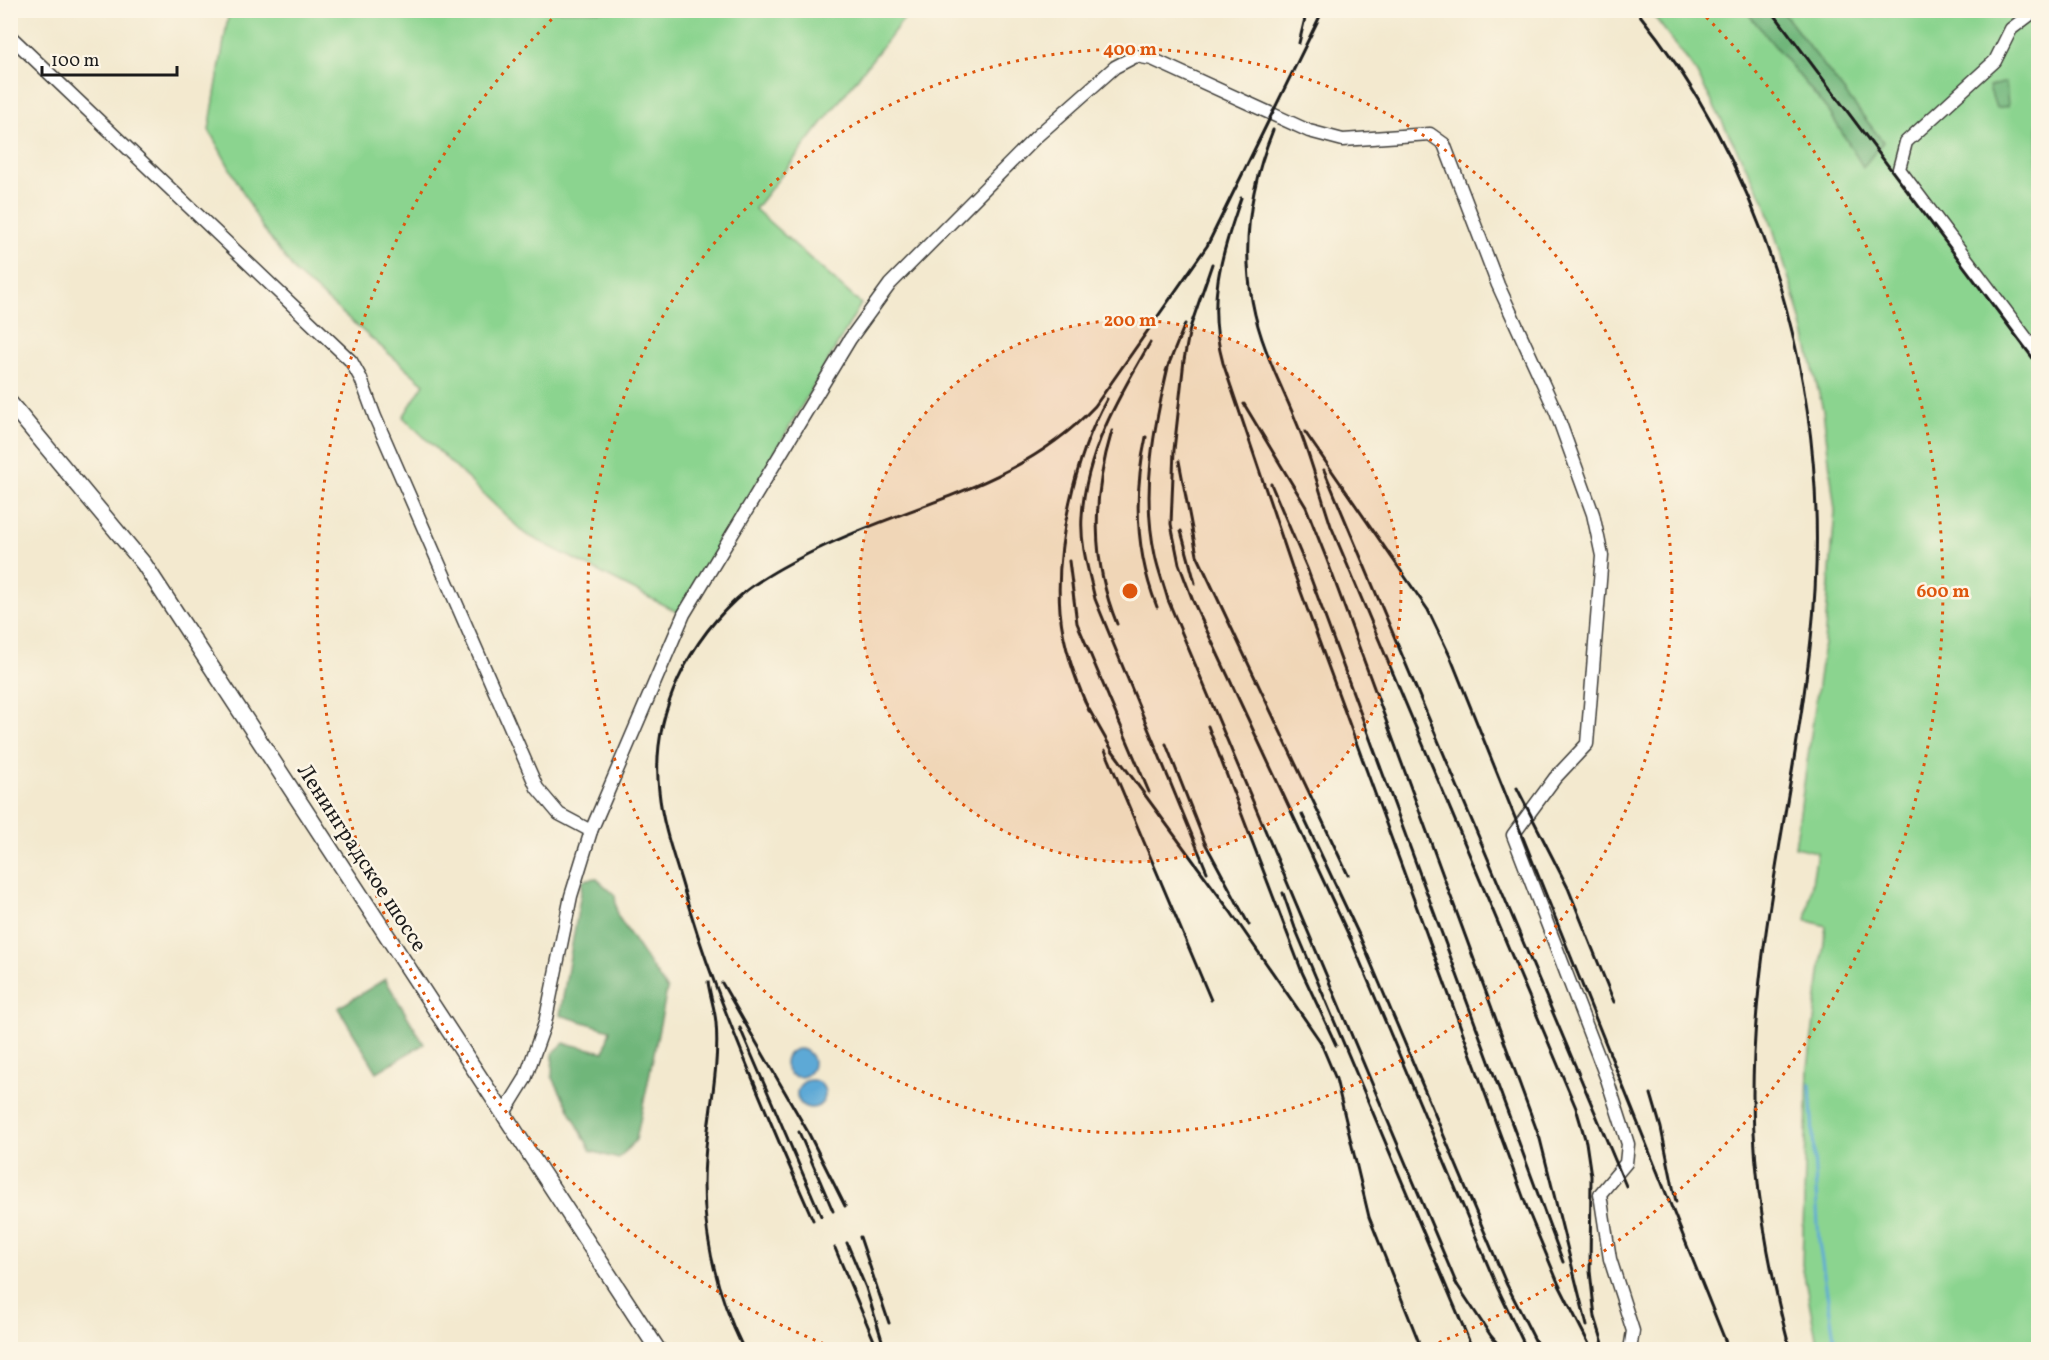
<svg xmlns="http://www.w3.org/2000/svg" width="2049" height="1360" font-family="Vollkorn,serif">
  <rect width="100%" height="100%" fill="#fcf5e5"/>
  <filter id="ink" filterUnits="userSpaceOnUse"><feTurbulence type="fractalNoise" baseFrequency=".0167" numOctaves="2"/><feDisplacementMap in="SourceGraphic" scale="12" xChannelSelector="R" yChannelSelector="G"/><feConvolveMatrix kernelMatrix="1 2 1 2 8 2 1 2 1" color-interpolation-filters="sRGB"/></filter>
  <filter id="wash" filterUnits="userSpaceOnUse"><feTurbulence type="fractalNoise" baseFrequency=".008" numOctaves="4" result="noise"/><feDisplacementMap in="SourceGraphic" scale="24" xChannelSelector="R" yChannelSelector="G"/><feGaussianBlur stdDeviation="1.35" result="paint"/><feColorMatrix in="noise" values="0 0 0 0 0 0 0 0 0 0 0 0 0 0 0 0 0 1.4 0 .05"/><feComposite in="paint" operator="in"/></filter>
  <g filter="url(#wash)">
    <rect width="100%" height="100%" fill="#f3e9cf"/>
    <g fill="#8bd48f" stroke="#547856" stroke-width="1.5">
      <path d="M 229,11 L 910,11 L 755,209 L 861,304 L 681,614 L 525,534 L 403,417 L 424,384 L 296,273 L 262,227 L 209,130 Z"/>
      <path d="M 1650,11 L 1746,11 L 1830,113 L 1863,166 L 1883,142 L 1782,11 L 2038,11 L 2038,1349 L 1818,1349 L 1802,1264 L 1808,1068 L 1826,926 L 1806,920 L 1817,852 L 1795,847 L 1824,643 L 1835,511 L 1823,410 L 1798,308 L 1765,203 L 1695,70 Z"/>
    </g>
    <g fill="#70b67a" stroke="#46694b" stroke-width="1.5">
      <path d="M 1746,11 L 1782,11 L 1883,142 L 1863,167 L 1830,113 Z"/>
      <path d="M 2006,82 L 2008,106 L 1996,108 L 1989,87 Z"/>
      <path d="M 596,878 L 615,895 L 617,915 L 667,990 L 636,1140 L 618,1159 L 591,1151 L 552,1076 L 553,1053 L 564,1043 L 604,1052 L 610,1030 L 560,1015 L 583,880 Z"/>
      <path d="M 385,979 L 424,1044 L 377,1072 L 338,1008 Z"/>
    </g>
    <g fill="#5da9d6" stroke="#3c6279" stroke-width="1.5">
      <circle cx="799" cy="1063" r="14"/>
      <circle cx="811" cy="1094" r="14"/>
    </g>
    <g fill="none" stroke-linecap="round" stroke-linejoin="round">
      <path stroke="#5da9d6" stroke-width="3" d="M 1810,1084 L 1819,1243 L 1836,1350"/>
    </g>
  </g>
  <g filter="url(#ink)">
    <g fill="none" stroke-linecap="round" stroke-linejoin="round">
      <defs>
        <g id="minor">
          <path d="M 2036,10 L 2011,29 L 1995,61 L 1906,142 L 1899,169 L 2038,354"/>
          <path d="M 10,36 L 351,361 L 361,379 L 375,417 L 537,788 L 559,814 L 591,831"/>
          <path d="M 504,1113 L 525,1079 L 545,1023 L 571,896 L 591,831 L 684,614 L 850,339 L 890,284 L 1036,137 L 1115,67 L 1136,56 L 1152,59 L 1309,131 L 1343,140 L 1430,134 L 1444,144 L 1498,285 L 1556,412 L 1593,514 L 1602,556 L 1587,744 L 1555,778 L 1513,835 L 1607,1079 L 1628,1144 L 1626,1163 L 1600,1194 L 1610,1259 L 1633,1331 L 1630,1350"/>
        </g>
        <path id="major" d="M 10,403 L 144,564 L 658,1350"/>
      </defs>
      <use href="#minor" stroke="#3c3b37" stroke-width="15"/>
      <use href="#major" stroke="#3c3b37" stroke-width="18"/>
      <use href="#minor" stroke="#fff" stroke-width="12"/>
      <use href="#major" stroke="#fff" stroke-width="15"/>
      <g stroke="#1c1c1c" stroke-width="3">
        <path d="M 1636,10 C 1778,185 1835,417 1811,639 C 1795,790 1753,943 1753,1095 C 1753,1182 1768,1265 1790,1350"/>
        <path d="M 1771,10 L 2038,365"/>
        <path d="M 1299,43 L 1307,10"/>
        <path d="M 1273,130 C 1244,202 1238,277 1266,350 C 1275,376 1288,400 1298,426 C 1311,458 1320,493 1331,526 L 1576,1108 L 1586,1142 L 1591,1176 L 1590,1271 L 1595,1317 L 1605,1350"/>
        <path d="M 1241,198 C 1221,257 1206,301 1223,363 L 1294,573 L 1529,1213 L 1559,1285 L 1592,1350"/>
        <path d="M 1212,264 L 1190,328 L 1184,360 L 1174,450 L 1171,524 L 1179,564 L 1193,601 L 1351,940 L 1497,1287 L 1527,1350"/>
        <path d="M 1150,343 C 1119,396 1085,454 1082,517 C 1080,545 1089,572 1095,599 L 1207,872"/>
        <path d="M 1169,363 C 1154,426 1141,491 1155,555 C 1158,570 1164,585 1168,600 L 1457,1285"/>
        <path d="M 1166,371 L 1185,324"/>
        <path d="M 1244,404 L 1306,507 L 1327,560 L 1540,1139 L 1587,1326"/>
        <path d="M 1112,431 C 1092,498 1091,560 1117,624"/>
        <path d="M 1305,432 L 1428,610 L 1450,656 L 1729,1350"/>
        <path d="M 1146,437 C 1133,496 1135,551 1157,607"/>
        <path d="M 1179,461 L 1197,555 L 1348,875"/>
        <path d="M 1324,470 L 1626,1186"/>
        <path d="M 1271,484 L 1307,568 L 1563,1262"/>
        <path d="M 1181,531 L 1195,583"/>
        <path d="M 1069,561 L 1077,623 L 1149,792"/>
        <path d="M 1086,704 L 1112,750 L 1230,911 L 1320,1041 L 1336,1079 L 1369,1217 L 1422,1350"/>
        <path d="M 1089,711 C 1075,678 1063,646 1060,611 C 1055,546 1075,456 1107,399"/>
        <path d="M 1208,726 L 1302,972 L 1336,1045"/>
        <path d="M 1166,744 L 1205,843 L 1249,925"/>
        <path d="M 1105,750 L 1211,1000"/>
        <path d="M 1517,788 L 1568,888 L 1614,1002"/>
        <path d="M 1302,814 L 1360,937 L 1506,1283 L 1540,1350"/>
        <path d="M 1283,893 L 1295,928 L 1473,1350"/>
        <path d="M 708,982 C 710,996 715,1009 716,1023 C 720,1068 708,1114 705,1159 C 700,1225 715,1291 744,1350"/>
        <path d="M 722,983 L 808,1132 L 845,1206"/>
        <path d="M 740,1028 L 821,1216"/>
        <path d="M 1651,1094 L 1661,1128 L 1676,1202"/>
        <path d="M 799,1132 L 833,1211"/>
        <path d="M 813,1220 C 778,1141 745,1063 715,984 C 702,950 691,915 681,880 C 672,851 662,822 659,791 C 650,715 689,638 747,590 C 768,574 793,561 818,549 C 914,502 1018,488 1095,406 L 1207,246 L 1323,10"/>
        <path d="M 860,1237 L 889,1323"/>
        <path d="M 847,1243 L 866,1288 L 885,1350"/>
        <path d="M 835,1248 L 878,1350"/>
        <path d="M 1454,1280 L 1491,1336 L 1503,1350"/>
      </g>
    </g>
  </g>
  <circle cx="1130" cy="591" r="271" fill="#de560d" fill-opacity=".12"/>
  <g fill="none" stroke="#de560d" stroke-width="3" stroke-dasharray="3 6">
    <circle cx="1130" cy="591" r="271"/>
    <circle cx="1130" cy="591" r="542"/>
    <path d="M832 1347A813 813 0 0 1 560 11M1700 11A813 813 0 0 1 1428 1347"/>
  </g>
  <g text-anchor="middle" stroke-width="5" stroke-linejoin="round" paint-order="stroke">
    <g font-size="22" fill="#1c1c1c" stroke="#fcf5e5">
      <text transform="translate(363 857) rotate(57)" y="8">Ленинградское шоссе</text>
    </g>
  </g>
  <circle cx="1130" cy="591" r="9" fill="#de560d" stroke="#fcf5e5" stroke-width="3"/>
  <g font-size="18" text-anchor="middle" font-weight="bold" fill="#de560d" stroke="#fcf5e5" stroke-width="5" stroke-linejoin="round" paint-order="stroke">
    <text x="1130" y="55">400 m</text>
    <text x="1130" y="326">200 m</text>
    <text x="1943" y="597">600 m</text>
  </g>
  <rect width="2049" height="1360" fill="none" stroke="#fcf5e5" stroke-width="36"/>
  <path d="M42 66v9h135v-9" fill="none" stroke="#1c1c1c" stroke-width="3"/>
  <text x="51" y="66" font-size="18" fill="#1c1c1c" stroke="#fcf5e5" stroke-width="4.5" paint-order="stroke">100 m</text>
</svg>
